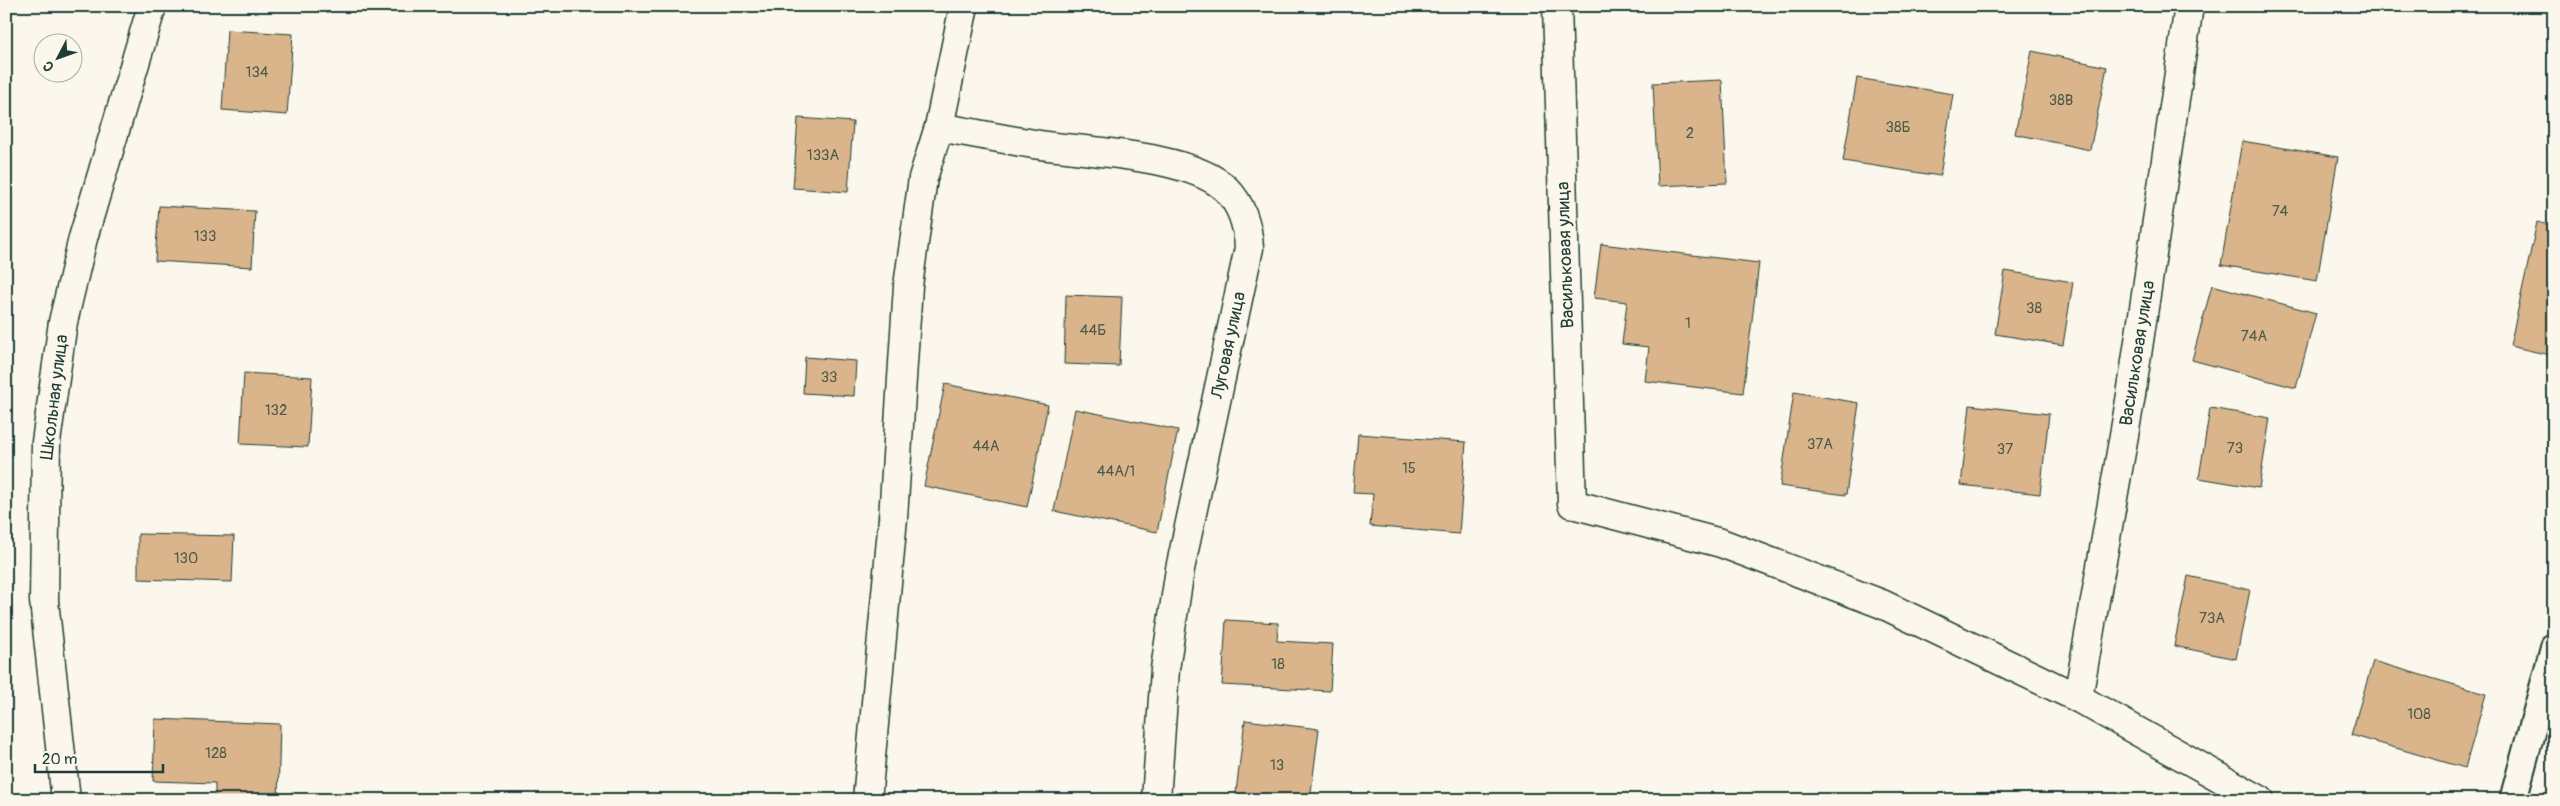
<svg xmlns="http://www.w3.org/2000/svg" width="2560" height="806" font-family="Pangolin,sans-serif">
  <rect width="100%" height="100%" fill="#fbf7ec"/>
  <filter id="ink" filterUnits="userSpaceOnUse"><feTurbulence type="fractalNoise" baseFrequency=".02" numOctaves="2"/><feDisplacementMap in="SourceGraphic" scale="10" xChannelSelector="R" yChannelSelector="G"/><feConvolveMatrix kernelMatrix="1 2 1 2 8 2 1 2 1" color-interpolation-filters="sRGB"/></filter>
  <g filter="url(#ink)">
    <g fill="#dab58b" stroke="#1f3d34">
      <path d="M 227,30 L 293,34 L 287,115 L 222,110 Z"/>
      <path d="M 2032,51 L 2107,67 L 2090,150 L 2015,134 Z"/>
      <path d="M 1857,78 L 1953,94 L 1940,176 L 1843,161 Z"/>
      <path d="M 1722,80 L 1727,183 L 1658,186 L 1653,83 Z"/>
      <path d="M 798,118 L 853,122 L 848,192 L 793,188 Z"/>
      <path d="M 2242,141 L 2338,157 L 2317,281 L 2221,265 Z"/>
      <path d="M 159,206 L 255,211 L 252,267 L 155,261 Z"/>
      <path d="M 2537,222 L 2554,226 L 2554,356 L 2510,346 Z"/>
      <path d="M 1601,244 L 1759,263 L 1743,393 L 1645,381 L 1649,347 L 1622,344 L 1627,302 L 1594,298 Z"/>
      <path d="M 2005,271 L 2073,282 L 2063,345 L 1995,334 Z"/>
      <path d="M 2212,285 L 2316,313 L 2296,388 L 2192,360 Z"/>
      <path d="M 1066,295 L 1122,297 L 1119,366 L 1064,364 Z"/>
      <path d="M 805,357 L 856,361 L 854,396 L 803,393 Z"/>
      <path d="M 244,373 L 312,377 L 308,447 L 240,444 Z"/>
      <path d="M 945,384 L 1048,405 L 1027,507 L 924,486 Z"/>
      <path d="M 1794,392 L 1859,403 L 1846,495 L 1780,486 Z"/>
      <path d="M 1970,405 L 2049,414 L 2040,494 L 1961,485 Z"/>
      <path d="M 2210,408 L 2270,418 L 2259,488 L 2199,478 Z"/>
      <path d="M 1075,409 L 1178,430 L 1157,532 L 1054,511 Z"/>
      <path d="M 1358,434 L 1466,442 L 1459,534 L 1370,526 L 1373,494 L 1353,493 Z"/>
      <path d="M 138,534 L 234,536 L 232,582 L 138,579 Z"/>
      <path d="M 2188,576 L 2250,590 L 2236,659 L 2174,646 Z"/>
      <path d="M 1226,620 L 1278,623 L 1277,641 L 1333,644 L 1330,691 L 1222,685 Z"/>
      <path d="M 2373,661 L 2486,694 L 2465,768 L 2351,735 Z"/>
      <path d="M 155,719 L 280,724 L 278,800 L 215,800 L 215,783 L 153,781 Z"/>
      <path d="M 1245,720 L 1319,729 L 1310,800 L 1235,800 Z"/>
    </g>
    <g fill="none" stroke-linecap="round" stroke-linejoin="round">
      <defs>
        <path id="lane" d="M 2513,800 L 2554,647"/>
        <g id="street">
          <path d="M 1557,6 L 1572,504 L 1721,543 L 1882,604 L 2078,698 L 2260,800"/>
          <path d="M 939,127 C 973,133 1006,140 1040,145 C 1089,152 1191,155 1226,189 C 1242,205 1248,227 1249,248 L 1180,569 L 1165,669 L 1156,800"/>
          <path d="M 2078,698 L 2131,395 L 2189,6"/>
          <path d="M 66,800 L 44,601 L 46,442 L 63,322 L 83,238 L 152,6"/>
          <path d="M 867,800 L 893,518 L 908,286 L 923,178 L 939,127 L 964,6"/>
        </g>
      </defs>
      <use href="#lane" stroke="#1f3d34" stroke-width="30"/>
      <use href="#street" stroke="#1f3d34" stroke-width="31"/>
      <use href="#lane" stroke="#fbf7ec" stroke-width="26"/>
      <use href="#street" stroke="#fbf7ec" stroke-width="28"/>
    </g>
  </g>
  <g text-anchor="middle" stroke-width="4.5" stroke-linejoin="round" paint-order="stroke">
    <g font-size="15" fill="#4e5b4a">
      <text x="257" y="77">134</text>
      <text x="2061" y="105">38В</text>
      <text x="1898" y="132">38Б</text>
      <text x="1690" y="138">2</text>
      <text x="823" y="160">133А</text>
      <text x="2280" y="216">74</text>
      <text x="205" y="241">133</text>
      <text x="2034" y="313">38</text>
      <text x="1688" y="328">1</text>
      <text x="1093" y="335">44Б</text>
      <text x="2254" y="341">74А</text>
      <text x="829" y="382">33</text>
      <text x="276" y="415">132</text>
      <text x="1820" y="449">37А</text>
      <text x="986" y="451">44А</text>
      <text x="2235" y="453">73</text>
      <text x="2005" y="454">37</text>
      <text x="1409" y="473">15</text>
      <text x="1116" y="476">44А/1</text>
      <text x="186" y="563">130</text>
      <text x="2212" y="623">73А</text>
      <text x="1278" y="669">18</text>
      <text x="2419" y="719">108</text>
      <text x="216" y="758">128</text>
      <text x="1277" y="770">13</text>
    </g>
    <g font-size="18" fill="#1f3d34" stroke="#fbf7ec">
      <text transform="translate(1565 255) rotate(-92)" y="6">Васильковая улица</text>
      <text transform="translate(1228 345) rotate(-78)" y="6">Луговая улица</text>
      <text transform="translate(2137 353) rotate(-81)" y="6">Васильковая улица</text>
      <text transform="translate(54 397) rotate(-83)" y="6">Школьная улица</text>
    </g>
  </g>
  <rect width="2560" height="806" fill="none" stroke="#fbf7ec" stroke-width="25"/>
  <rect x="12" y="12" width="2535" height="781" fill="none" stroke="#1f3d34" stroke-width="2" filter="url(#ink)"/>
  <g transform="translate(58 58) rotate(229)"><circle r="24" fill="#fbf7ec" stroke="#a3ada2"/>
  <path d="M0-4L9 19L0 12L-9 19Z" fill="#1f3d34"/>
  <text y="-8" font-size="14" font-weight="bold" text-anchor="middle" fill="#1f3d34">С</text>
  </g>
  <path d="M35 764v8h128v-8" fill="none" stroke="#1f3d34" stroke-width="2.5"/>
  <text x="42" y="764" font-size="15" fill="#1f3d34" stroke="#fbf7ec" stroke-width="4" paint-order="stroke">20 m</text>
</svg>
